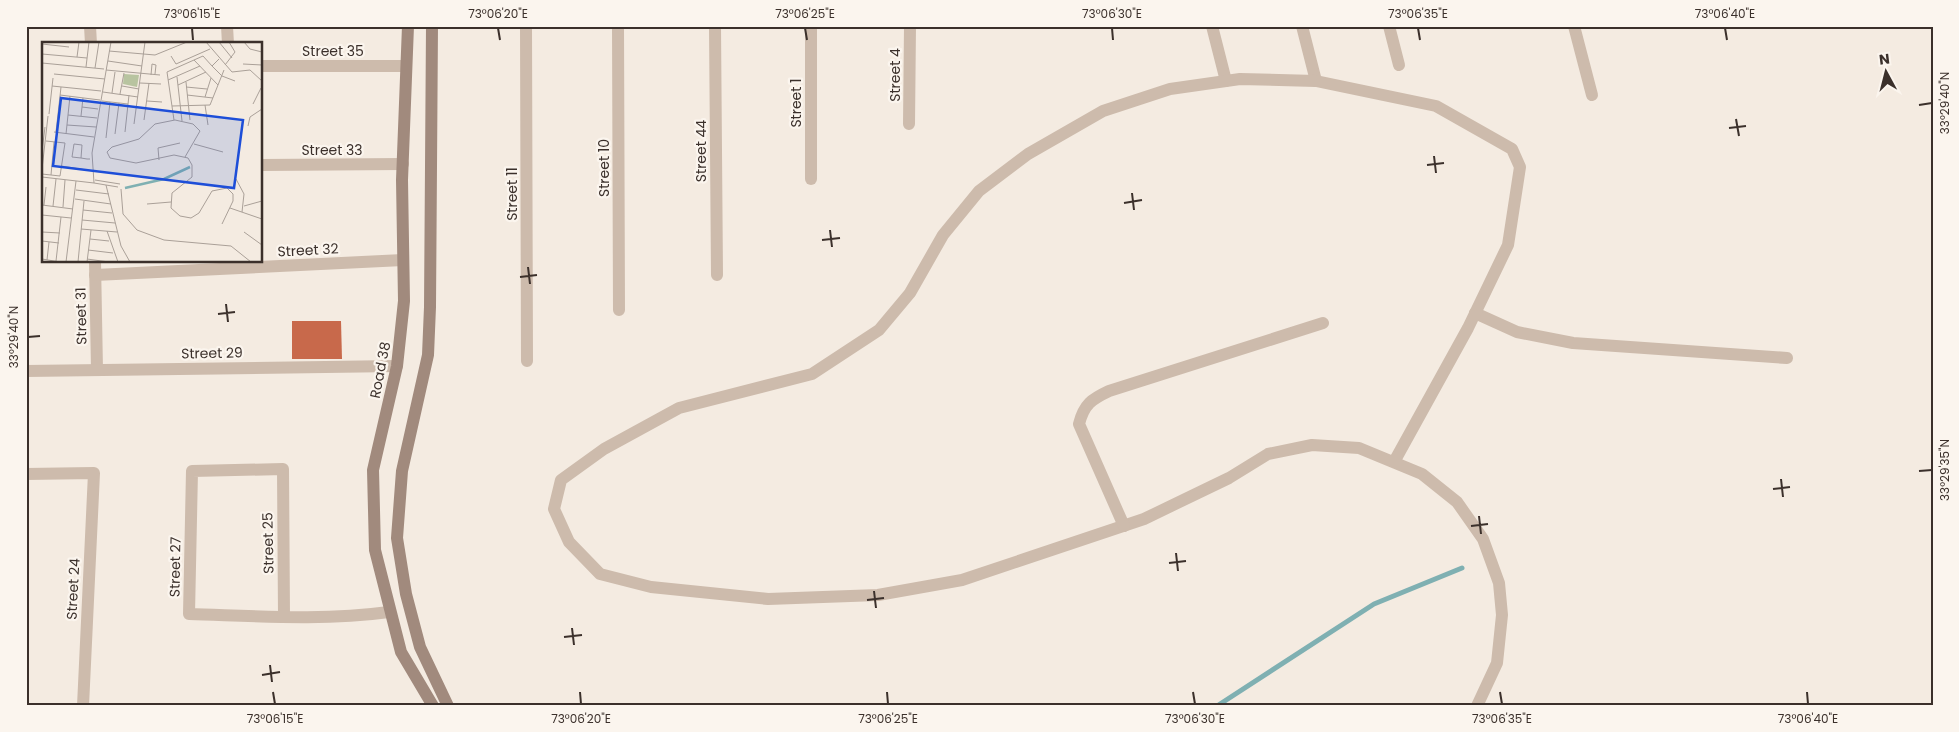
<svg xmlns="http://www.w3.org/2000/svg" width="1959" height="732" font-family="Poppins,sans-serif">
  <rect width="100%" height="100%" fill="#f4ebe1"/>
  <g fill="none" stroke-linecap="round" stroke-linejoin="round">
    <path stroke="#7fb0b2" stroke-width="5" d="M 1217,706 L 1374,604 L 1462,568"/>
  </g>
  <path fill="#c8694b" d="M 292,321 L 341,321 L 342,359 L 292,359 Z"/>
  <g fill="none" stroke-linecap="round" stroke-linejoin="round">
    <g stroke="#cdbbac" stroke-width="12">
      <path d="M 90,26 L 91,44"/>
      <path d="M 227,26 L 228,44"/>
      <path d="M 526,26 L 527,361"/>
      <path d="M 618,26 L 619,310"/>
      <path d="M 715,26 L 717,275"/>
      <path d="M 1212,26 L 1226,81"/>
      <path d="M 1302,26 L 1316,81"/>
      <path d="M 1389,26 L 1399,65"/>
      <path d="M 1574,26 L 1592,95"/>
      <path d="M 261,66 L 406,66"/>
      <path d="M 909,124 L 910,26"/>
      <path d="M 261,165 L 403,164"/>
      <path d="M 811,179 L 811,26"/>
      <path d="M 95,261 L 97,370"/>
      <path d="M 95,275 L 403,260"/>
      <path d="M 1475,313 L 1517,332 L 1573,343 L 1787,358"/>
      <path d="M 26,371 L 397,366"/>
      <path d="M 1394,462 L 1468,328 L 1508,245 L 1520,167 L 1512,149 L 1436,106 L 1316,81 L 1240,79 L 1170,89 L 1103,111 L 1028,154 L 979,191 L 943,235 L 910,293 L 879,330 L 812,374 L 679,408 L 604,449 L 561,480 L 554,509 L 569,542 L 600,574 L 651,587 L 768,599 L 878,595 L 962,580 L 1144,519 L 1229,478 L 1268,454 L 1312,445 L 1359,448 L 1422,474 L 1457,502 L 1483,539 L 1499,583 L 1502,615 L 1497,663 L 1477,706"/>
      <path d="M 26,474 L 94,473 L 83,706"/>
      <path d="M 1124,526 L 1079,424 C 1084,404 1092,399 1109,391 L 1323,323"/>
      <path d="M 284,616 L 283,469 L 192,471 L 189,614 C 256,616 323,621 389,612"/>
    </g>
    <g stroke="#a18a7d" stroke-width="12">
      <path d="M 408,26 L 402,180 L 404,301 L 397,366 L 373,470 L 375,550 L 401,652 L 433,706"/>
      <path d="M 432,26 L 430,307 L 428,355 L 402,471 L 397,538 L 406,594 L 420,647 L 448,706"/>
    </g>
  </g>
  <path fill="none" stroke="#3b302b" stroke-width="2" d="M 192,28 L 193,40M 498,28 L 500,40M 805,28 L 807,40M 1112,28 L 1113,40M 1418,28 L 1420,40M 1725,28 L 1727,40M 1919,105 L 1932,103M 1736,119 L 1739,136M 1729,128 L 1746,126M 1434,156 L 1436,173M 1427,165 L 1444,163M 1132,193 L 1134,210M 1124,203 L 1142,200M 830,230 L 832,247M 822,240 L 840,238M 528,267 L 530,284M 520,277 L 537,275M 226,304 L 228,322M 218,314 L 235,312M 28,337 L 40,336M 1919,471 L 1932,470M 1781,479 L 1783,497M 1773,489 L 1790,487M 1479,516 L 1481,534M 1471,526 L 1488,524M 1176,553 L 1178,571M 1169,563 L 1186,561M 874,591 L 876,608M 867,600 L 884,598M 572,628 L 574,645M 564,637 L 582,635M 270,665 L 272,682M 262,675 L 280,672M 273,692 L 275,704M 580,692 L 581,704M 887,692 L 888,704M 1193,692 L 1195,704M 1500,692 L 1502,704M 1807,692 L 1808,704"/>
  <g text-anchor="middle" stroke-width="4.5" stroke-linejoin="round" paint-order="stroke">
    <g font-size="14" fill="#3b302b" stroke="#fbf5ee">
      <text x="333" y="56">Street 35</text>
      <text transform="translate(895 75) rotate(-90)" y="5">Street 4</text>
      <text transform="translate(796 103) rotate(-90)" y="5">Street 1</text>
      <text x="332" y="155">Street 33</text>
      <text transform="translate(701 151) rotate(-90)" y="5">Street 44</text>
      <text transform="translate(604 168) rotate(-90)" y="5">Street 10</text>
      <text transform="translate(512 194) rotate(-90)" y="5">Street 11</text>
      <text transform="translate(308 250) rotate(-3)" y="5">Street 32</text>
      <text transform="translate(81 316) rotate(-91)" y="5">Street 31</text>
      <text transform="translate(212 353) rotate(-1)" y="5">Street 29</text>
      <text transform="translate(380 370) rotate(-79)" y="5">Road 38</text>
      <text transform="translate(268 543) rotate(-91)" y="5">Street 25</text>
      <text transform="translate(175 567) rotate(-89)" y="5">Street 27</text>
      <text transform="translate(73 589) rotate(-87)" y="5">Street 24</text>
    </g>
  </g>
  <g transform="translate(42 42)">
    <rect width="220" height="220" fill="#f4ebe1"/>
    <path d="M 82,32 L 97,33 L 95,45 L 81,42 Z" fill="#b8c4a0"/>
    <path fill="none" stroke="#7fb0b2" stroke-width="2.5" d="M 83,146 L 122,137 L 148,125"/>
    <path fill="none" stroke="#aaa098" stroke-width="1" d="M 164,0 L 190,30 L 208,28 L 220,39M 177,0 L 190,16M 202,0 L 208,7 L 220,10M 0,2 L 27,5M 67,9 L 113,13 L 145,0M 0,12 L 45,16M 129,14 L 134,22 L 168,7M 35,15 L 37,0M 152,18 L 176,43M 66,19 L 100,24M 0,21 L 62,27M 201,22 L 220,23M 183,23 L 193,10 L 187,0M 170,24 L 180,34 L 193,39M 44,25 L 47,0M 53,26 L 57,0M 64,28 L 118,33M 12,32 L 63,37M 109,33 L 110,22 L 114,23 L 113,32M 135,35 L 140,79M 126,38 L 158,24M 144,40 L 148,78M 98,41 L 119,42M 136,43 L 164,30M 10,44 L 59,49M 80,44 L 97,47M 144,45 L 165,47M 61,50 L 96,55M 70,51 L 73,30M 78,52 L 82,31M 18,53 L 58,58M 145,53 L 171,56M 163,55 L 169,36M 60,59 L 86,62M 105,59 L 120,60M 211,62 L 219,46M 163,63 L 166,83M 130,64 L 168,63 L 182,28M 40,65 L 56,67M 7,72 L 11,36M 26,73 L 55,76M 39,74 L 41,56M 102,78 L 107,41M 132,78 L 125,30 L 161,14 L 170,24 L 177,17M 92,82 L 103,0M 25,83 L 54,85M 206,84 L 208,75 L 220,67M 12,90 L 52,95M 14,90 L 19,45M 83,90 L 87,53M 24,92 L 28,54M 73,92 L 77,61M 64,96 L 68,60M 4,99 L 23,101 L 18,134M 152,102 L 181,110M 0,109 L 3,85M 143,115 L 158,89 L 151,82 L 133,78 L 113,82 L 97,97 L 70,105 L 65,110 L 68,116 L 94,121 L 132,113 L 146,116 L 150,123 L 150,135 L 130,151 L 129,166 L 138,174 L 149,176 L 157,171 L 170,149 L 185,146 L 191,152 L 191,159 L 180,182M 39,116 L 40,103 L 32,102 L 30,115 L 39,116 L 45,117 L 48,117M 117,118 L 116,106 L 138,101M 19,124 L 51,129M 0,127 L 6,74M 0,132 L 18,134M 9,133 L 12,100M 0,135 L 52,141 L 50,111 L 69,0M 194,137 L 202,152 L 200,170M 53,138 L 78,142M 52,141 L 76,145M 64,143 L 79,204 L 88,220M 79,147 L 81,172 L 95,188 L 122,198 L 189,204 L 209,220M 34,148 L 67,152M 33,157 L 69,162M 105,162 L 129,160M 0,163 L 31,167M 2,163 L 4,145M 11,164 L 14,137M 202,164 L 220,159M 21,165 L 23,138M 188,166 L 220,177M 41,168 L 70,171M 0,173 L 29,176M 40,178 L 73,181M 39,187 L 75,190M 65,189 L 76,220M 0,190 L 18,191M 202,190 L 220,203M 48,197 L 67,199M 0,199 L 17,201M 46,208 L 71,211M 0,217 L 18,220M 45,217 L 67,220M 5,218 L 7,200M 14,219 L 19,175M 24,220 L 34,139M 36,220 L 42,159M 45,220 L 49,188"/>
    <path fill="#1d4ed8" fill-opacity="0.15" stroke="#1d4ed8" stroke-width="2.5" d="M 19,56 L 201,78 L 192,146 L 11,124 Z"/>
    <rect width="220" height="220" fill="none" stroke="#3b302b" stroke-width="2.5"/>
  </g>
  <rect width="1959" height="732" fill="none" stroke="#fbf5ee" stroke-width="55"/>
  <g transform="translate(1886 72) rotate(353)" stroke="#fbf5ee" stroke-width="4" paint-order="stroke">
  <path d="M0-4L9 19L0 12L-9 19Z" fill="#3b302b"/>
  <text y="-8" font-size="14" font-weight="bold" text-anchor="middle" fill="#3b302b">N</text>
  </g>
  <rect x="28" y="28" width="1904" height="676" fill="none" stroke="#3b302b" stroke-width="2"/>
  <g font-size="12" text-anchor="middle" fill="#3b302b">
    <text x="192" y="18">73°06'15"E</text>
    <text x="498" y="18">73°06'20"E</text>
    <text x="805" y="18">73°06'25"E</text>
    <text x="1112" y="18">73°06'30"E</text>
    <text x="1418" y="18">73°06'35"E</text>
    <text x="1725" y="18">73°06'40"E</text>
    <text transform="translate(1945 103) rotate(-90)" y="4">33°29'40"N</text>
    <text transform="translate(14 337) rotate(-90)" y="4">33°29'40"N</text>
    <text transform="translate(1945 470) rotate(-90)" y="4">33°29'35"N</text>
    <text x="275" y="723">73°06'15"E</text>
    <text x="581" y="723">73°06'20"E</text>
    <text x="888" y="723">73°06'25"E</text>
    <text x="1195" y="723">73°06'30"E</text>
    <text x="1502" y="723">73°06'35"E</text>
    <text x="1808" y="723">73°06'40"E</text>
  </g>
</svg>
